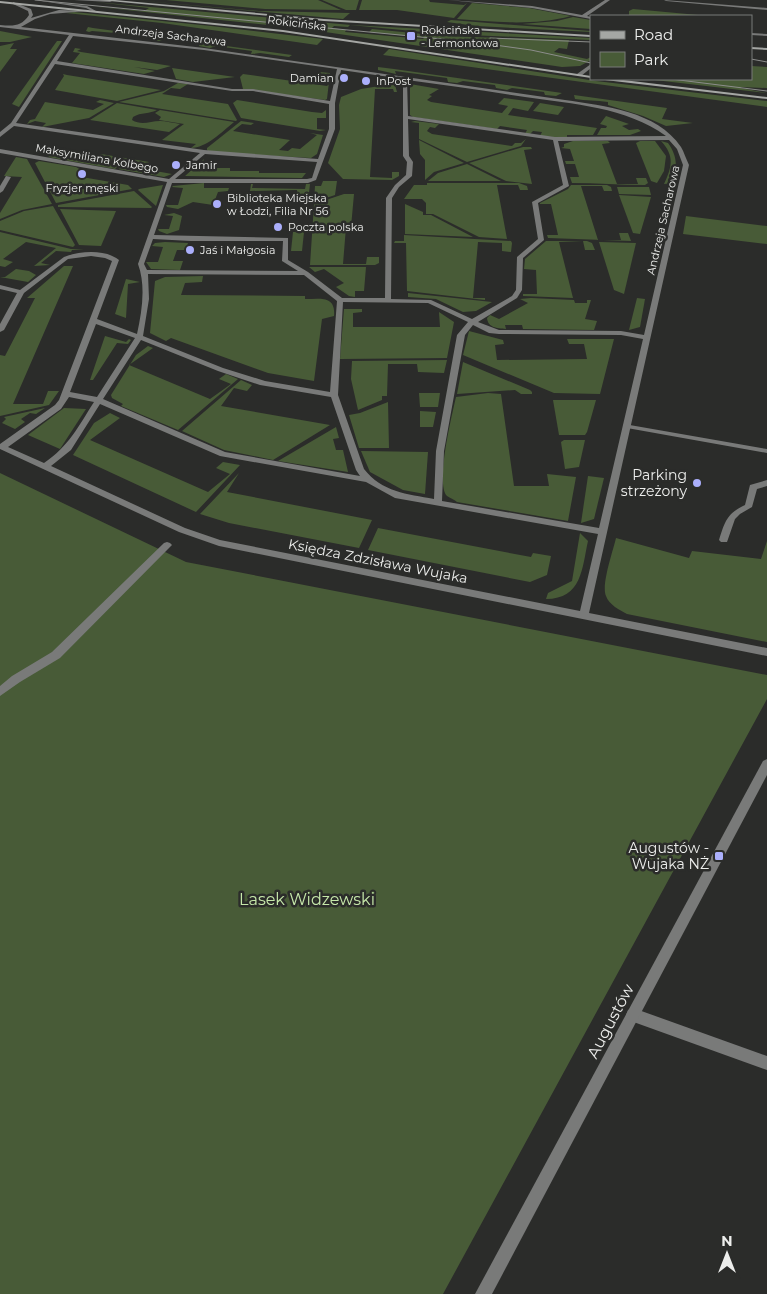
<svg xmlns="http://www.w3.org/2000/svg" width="767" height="1294" font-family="Montserrat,sans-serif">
  <rect width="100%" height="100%" fill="#2b2c2a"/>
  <g fill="#485b37">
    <path d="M 133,0 L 259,11 L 350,13 L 343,19 Z"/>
    <path d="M 166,0 L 318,0 L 341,10 L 265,9 Z"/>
    <path d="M 322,0 L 359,0 L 356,10 L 346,10 Z"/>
    <path d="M 362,0 L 429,0 L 430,2 L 464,5 L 467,3 L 454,18 L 397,10 L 359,10 Z"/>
    <path d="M 95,2 L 351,25 L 591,38 L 591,40 L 444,34 L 350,25 L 348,27 L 334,26 L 332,28 L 346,30 L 345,32 L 423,39 L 424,38 L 369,32 L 372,29 L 443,36 L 569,40 L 567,49 L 559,48 L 554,52 L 587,59 L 591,57 L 591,60 L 580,66 L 562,67 L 305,29 L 89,6 L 144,11 L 149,8 Z"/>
    <path d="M 472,3 L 529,8 L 571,16 C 533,26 496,22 457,19 Z"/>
    <path d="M 633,9 L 709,16 L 629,16 L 629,11 Z"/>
    <path d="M 74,12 L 211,26 L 323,39 L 317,45 L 162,23 L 66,13 Z"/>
    <path d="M 573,17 L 591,20 L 591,29 L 522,24 L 557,21 Z"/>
    <path d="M 451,20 L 591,31 L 591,32 L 476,26 L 447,22 Z"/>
    <path d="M 88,27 L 93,28 L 292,55 L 289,57 L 260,53 L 251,54 L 252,51 L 216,46 L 210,48 L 199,46 L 200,43 L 165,39 L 159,41 L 150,39 L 151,36 L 92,31 L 89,32 L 86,31 Z"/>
    <path d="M 0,31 L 32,37 L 10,42 L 0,42 Z"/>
    <path d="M 57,41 L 62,41 L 19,107 L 12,104 Z"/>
    <path d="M 14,43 L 10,49 L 17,49 L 0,72 L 0,46 Z"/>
    <path d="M 75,48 L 81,49 L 77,51 L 81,52 L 171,66 L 157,70 L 134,67 L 155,71 L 144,74 L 72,63 L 80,53 L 73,52 Z"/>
    <path d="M 389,49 L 596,81 L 767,101 L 767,107 L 383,55 Z"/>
    <path d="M 751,66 L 767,67 L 767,88 L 741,87 L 741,88 L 767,93 L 646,79 L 751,79 Z"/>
    <path d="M 378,67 L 394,69 L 562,93 L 556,96 L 545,95 L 544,92 L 512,88 L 507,90 L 496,88 L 495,85 L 463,81 L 457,83 L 448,82 L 447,78 L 395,71 L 396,74 L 378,70 Z"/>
    <path d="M 172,68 L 235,77 L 193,82 L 176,79 Z"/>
    <path d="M 320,72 L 330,73 L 327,99 L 325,100 L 243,89 L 240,77 L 243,74 L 327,86 L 330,83 L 324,81 L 325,80 L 315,78 Z"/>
    <path d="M 63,74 L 67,75 L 161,90 L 117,101 L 55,90 L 64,76 Z"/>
    <path d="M 178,83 L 188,84 L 180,89 L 171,88 L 162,94 L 228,104 L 237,120 L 236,121 L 119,102 L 164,91 Z"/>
    <path d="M 398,83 L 395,85 L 397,92 L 394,92 L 393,89 L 375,89 L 370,177 L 392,178 L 392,172 L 399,172 L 399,176 L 392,180 L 343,179 L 328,163 L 340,129 L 339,105 L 341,97 L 361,89 Z"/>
    <path d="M 410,84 L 439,89 L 429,95 L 432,96 L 427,100 L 431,102 L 502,113 L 508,106 L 498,104 L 504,98 L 534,102 L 528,111 L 513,108 L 508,115 L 597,128 L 593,135 L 567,135 L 567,138 L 540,136 L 542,132 L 533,131 L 530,134 L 525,134 L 527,130 L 500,126 L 497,129 L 413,117 L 410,115 Z"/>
    <path d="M 574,95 L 667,108 L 662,119 L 693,123 L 666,126 L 643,116 L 608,105 L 608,102 C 596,100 586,101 575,99 Z"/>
    <path d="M 100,100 L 114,103 L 89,118 L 42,127 L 46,123 L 35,121 L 27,124 L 30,120 L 35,119 L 45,102 L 93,110 L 104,104 L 96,102 Z"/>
    <path d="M 237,100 L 312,112 L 322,113 L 326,110 L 326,118 L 317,118 L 317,129 L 326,130 L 320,131 L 241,118 L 233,103 Z"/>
    <path d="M 117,103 L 157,110 C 150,114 141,112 133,117 L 132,120 C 142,126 150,121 160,121 C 166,121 173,123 180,124 L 169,132 L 90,120 Z"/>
    <path d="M 540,103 L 564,107 L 558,115 L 533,111 Z"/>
    <path d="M 160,110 L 234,122 C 222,132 206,148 191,148 L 196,144 L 162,140 L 184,124 L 159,120 L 161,117 L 155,113 Z"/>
    <path d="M 606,116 L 629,124 L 622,126 L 629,130 L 638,129 L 641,131 L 630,135 L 597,135 L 601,128 L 606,128 L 607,126 L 600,124 Z"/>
    <path d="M 241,121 L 254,123 L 251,125 L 242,124 L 233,131 L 290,140 L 279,150 L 288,151 L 292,148 L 300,149 L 317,135 L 310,133 L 323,135 L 317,154 L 311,158 L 209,152 L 207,150 L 207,148 Z"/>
    <path d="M 415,121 L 439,124 L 435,128 L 430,127 L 427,131 L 432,134 L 512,146 L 515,143 L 521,143 L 526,139 L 521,146 L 467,162 L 419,139 L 419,123 L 411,122 Z"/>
    <path d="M 419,140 L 464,163 L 434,172 L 425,180 L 425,160 L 420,154 Z"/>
    <path d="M 573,141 L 608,141 L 610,143 L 602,144 L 617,184 L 638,184 L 636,178 L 646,178 L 648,183 L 645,185 C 621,185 596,183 572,183 L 570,177 L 579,177 L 575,164 L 566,164 L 565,161 L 574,161 L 570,149 L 561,148 L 564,147 L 564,144 Z"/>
    <path d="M 640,141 L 655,141 L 666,156 L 664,171 L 657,183 L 651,181 L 636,143 Z"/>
    <path d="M 661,141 L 668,143 C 678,157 677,167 673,183 L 664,184 C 672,167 675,156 661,141 Z"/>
    <path d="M 523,147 L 531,147 L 532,149 L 524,150 L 532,184 L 506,181 L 469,163 Z"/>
    <path d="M 53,154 L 119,165 L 115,169 L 48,157 Z"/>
    <path d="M 101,154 L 149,162 L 143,166 L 96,158 Z"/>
    <path d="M 16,157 L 27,159 L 52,204 L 22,210 L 0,219 L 0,213 L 22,177 L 4,176 Z"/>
    <path d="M 204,159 L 201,168 L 230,168 L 230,171 L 259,171 L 259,173 L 306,173 L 302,178 L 185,176 Z"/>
    <path d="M 39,161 L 76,167 L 81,170 L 76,176 L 128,185 L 132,189 L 56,203 L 35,163 Z"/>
    <path d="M 467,164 L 501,181 L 428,181 L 438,173 Z"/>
    <path d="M 124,166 L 128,166 L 172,174 L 164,177 L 118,169 Z"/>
    <path d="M 323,181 L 337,181 L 335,195 L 314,202 L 315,186 L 321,186 Z"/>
    <path d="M 204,183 L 204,188 L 229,188 L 228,191 L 218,192 L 213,205 L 193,202 L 178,209 L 167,207 L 166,205 L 178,205 L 183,188 L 172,187 L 173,186 Z"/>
    <path d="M 427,183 L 519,183 L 527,186 L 528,190 L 520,190 L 518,185 L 497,185 L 507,239 L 479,237 L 433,214 L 426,214 L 426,203 L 422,199 L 404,199 L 414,185 L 427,185 Z"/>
    <path d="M 251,184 L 253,184 L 252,188 L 305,189 L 306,184 L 310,184 L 308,202 L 297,202 L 297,190 L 250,191 Z"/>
    <path d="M 163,185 L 156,206 L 138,190 L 139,189 Z"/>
    <path d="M 571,185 L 607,185 L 611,187 L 612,191 L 604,191 L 602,186 L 581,186 L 598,240 L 621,240 L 619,233 L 628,233 L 631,241 L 548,238 L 547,235 L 558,235 L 551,204 L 540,204 L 540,203 L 568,189 Z"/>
    <path d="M 617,187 L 649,187 L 651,195 L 619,194 Z"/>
    <path d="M 134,191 L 152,207 L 151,208 L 58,207 L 58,205 Z"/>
    <path d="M 344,194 L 354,194 L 351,227 L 346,227 L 343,264 L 366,264 L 367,257 L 379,257 L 379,263 L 375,265 L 310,265 L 314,204 Z"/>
    <path d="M 619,195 L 651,197 L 640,234 L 633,233 Z"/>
    <path d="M 405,204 L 423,212 L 423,215 L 431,215 L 473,237 L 405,234 Z"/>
    <path d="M 53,206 L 75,245 L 73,247 L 0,230 L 0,221 L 24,211 Z"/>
    <path d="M 60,209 L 116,211 L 101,246 L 79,245 Z"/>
    <path d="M 174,213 L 182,216 L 179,230 L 167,234 L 159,231 L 158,229 L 169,229 L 173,216 L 164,215 Z"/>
    <path d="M 686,216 L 767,226 L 767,244 L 683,234 Z"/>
    <path d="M 0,232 L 71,249 L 84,249 L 72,250 L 71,252 L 56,251 L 41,263 L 50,265 L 34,266 L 56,248 L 26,242 L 3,259 L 13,262 L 5,267 L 0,266 Z"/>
    <path d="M 293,232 L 304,232 L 302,251 L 291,251 Z"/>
    <path d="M 404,235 L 511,241 L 512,243 L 511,252 L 502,251 L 502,243 L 478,242 L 473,298 L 485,298 L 485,300 L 407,291 L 406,243 L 394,243 L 395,241 L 404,241 Z"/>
    <path d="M 546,241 L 587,241 L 592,243 L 595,250 L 585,250 L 583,241 L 559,242 L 573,298 L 523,296 L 523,294 L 537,294 L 536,270 L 524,269 L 525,259 Z"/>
    <path d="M 165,242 L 188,243 L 186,250 L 177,250 L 173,261 L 183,261 L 180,270 L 151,269 L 146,262 L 158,262 L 163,247 L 152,246 L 155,243 Z"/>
    <path d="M 599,242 L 636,243 L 624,294 L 614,290 Z"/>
    <path d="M 64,266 L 73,266 L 13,404 L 43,404 L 48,391 L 59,391 L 49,405 L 0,416 L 0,355 L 5,356 L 35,298 L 27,298 Z"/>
    <path d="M 309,267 L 366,267 L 364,291 L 355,291 L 355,297 L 349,296 L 336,287 L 344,283 L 324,269 L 315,272 Z"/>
    <path d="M 16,269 L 29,271 L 36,275 L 28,282 L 0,277 L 5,277 Z"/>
    <path d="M 203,276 L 202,282 L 185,283 L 181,295 L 305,296 L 305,299 C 320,299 336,295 334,316 L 322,319 L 314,381 L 268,373 L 171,338 L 166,341 L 150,333 L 155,281 L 165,277 Z"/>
    <path d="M 126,279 L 140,282 L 128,284 L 126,318 L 115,314 Z"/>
    <path d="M 408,293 L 492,302 L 476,311 L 463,312 L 436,299 L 408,297 Z"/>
    <path d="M 531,298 L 574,300 L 575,303 L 587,303 L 587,300 L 591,300 L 585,319 L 597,321 L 594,330 L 523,329 L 522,325 L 505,325 L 506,329 C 497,328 488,328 487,318 L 490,315 L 499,319 L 528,303 L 520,299 Z"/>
    <path d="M 637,298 L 645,299 L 640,327 L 629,330 Z"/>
    <path d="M 344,309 L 362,309 L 362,312 L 353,313 L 353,327 L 440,327 L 439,312 L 454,322 L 447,358 L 340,359 Z"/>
    <path d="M 469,331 L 503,340 L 504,344 L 495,345 L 497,360 L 587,359 L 584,344 L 569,344 L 567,339 L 614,339 L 600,394 L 554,393 L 463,355 Z"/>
    <path d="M 105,336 L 126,342 L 129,339 L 131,340 L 128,344 L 117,343 L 93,380 L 90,380 Z"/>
    <path d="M 148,346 L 153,348 L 129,365 L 210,399 L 231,384 L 219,379 L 226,374 L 238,379 L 178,430 L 121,406 L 123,404 L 112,398 L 111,395 L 136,355 Z"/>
    <path d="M 447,360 L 444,373 L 418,372 L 417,364 L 388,364 L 387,396 L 382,396 L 382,400 L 358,410 L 351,379 L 352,361 Z"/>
    <path d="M 463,362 L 530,390 L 532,392 L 532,394 L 521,394 L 515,390 L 457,394 Z"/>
    <path d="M 241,380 L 252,385 L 247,391 L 234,388 L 221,406 L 330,425 L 273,460 L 224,450 L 182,431 Z"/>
    <path d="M 419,393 L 440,393 L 438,407 L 420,407 Z"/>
    <path d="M 488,393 L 501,394 L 514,486 L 549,486 L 547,474 L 576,477 L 568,521 L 457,502 C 455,500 450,498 447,496 C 435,484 452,415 456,397 Z"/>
    <path d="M 553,400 L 596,400 L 587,432 L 585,435 L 559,435 Z"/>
    <path d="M 388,402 L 389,448 L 359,448 L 349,415 L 360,413 Z"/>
    <path d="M 45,408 L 36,414 L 30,413 L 21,419 L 25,422 L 15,429 L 2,423 L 6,419 L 4,417 Z"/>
    <path d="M 64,408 L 86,409 L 60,449 L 28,435 Z"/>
    <path d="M 420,411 L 436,412 L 433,427 L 420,427 Z"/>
    <path d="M 110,413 L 120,418 L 90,440 L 208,492 L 230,474 L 216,468 L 223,462 L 240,465 L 196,512 L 73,455 L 94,423 Z"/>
    <path d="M 336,427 L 339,438 L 333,439 L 336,450 L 343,450 L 348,472 L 278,461 Z"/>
    <path d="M 564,440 L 585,440 L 579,467 L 565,469 L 561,442 Z"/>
    <path d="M 361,451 L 428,452 L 425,494 L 403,490 L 370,472 Z"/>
    <path d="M 0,473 L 186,562 L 767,675 L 767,699 L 443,1294 L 0,1294 Z"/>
    <path d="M 239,473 L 227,492 L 372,520 L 359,548 L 229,523 L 200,514 Z"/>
    <path d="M 588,476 L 604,478 L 594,519 L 581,523 Z"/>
    <path d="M 378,528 L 531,557 L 533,553 L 551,556 L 547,575 L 530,582 L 368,550 Z"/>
    <path d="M 580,533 L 588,541 C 582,568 582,599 546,599 L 548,593 L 572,581 Z"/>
    <path d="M 616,538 L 689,558 L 692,551 L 761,559 L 767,541 L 767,642 L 627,614 C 620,610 609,605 606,596 C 601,585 613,551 616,538 Z"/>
  </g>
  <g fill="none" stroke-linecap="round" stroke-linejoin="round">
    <g fill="#797a79" fill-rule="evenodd">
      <path d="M 35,0 L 87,6 L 96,11 L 94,12 L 86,8 Z"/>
      <path d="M 74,0 L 111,0 L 112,1 L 110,2 Z"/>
      <path d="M 591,64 L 591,68 L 581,76 L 577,76 L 577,74 Z"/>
      <path d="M 624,424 L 767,449 L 767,453 L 627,428 L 624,428 Z"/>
      <path d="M 767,480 L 767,486 L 757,489 L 752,507 L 740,514 L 735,519 L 727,542 L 721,542 L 719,540 C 725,522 726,514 745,505 L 750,485 Z"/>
    </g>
    <path fill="#797a79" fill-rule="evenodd" d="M 167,542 L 170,543 L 172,545 L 170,547 L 60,658 L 20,682 L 0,696 L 0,686 L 12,676 L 52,652 L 164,543 Z"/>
    <g fill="#797a79" fill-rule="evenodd">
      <path d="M 448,0 L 532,6 L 582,15 L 605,0 L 610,0 L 587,16 L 591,17 L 591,19 L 532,8 Z"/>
      <path d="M 664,0 L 767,8 L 767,10 L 666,1 Z"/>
      <path d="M 13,2 L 31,9 L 33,15 L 31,18 L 59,10 L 88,11 L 50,14 L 35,19 L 21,27 L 204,48 L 565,100 C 604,106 657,111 681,147 C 684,152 686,159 689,165 L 589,613 L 767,648 L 767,656 L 219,546 L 179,532 L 0,449 L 0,444 L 55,405 L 59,400 L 112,261 L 105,258 L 91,256 L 68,259 L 24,293 L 4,330 L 0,332 L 0,324 L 17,293 L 0,289 L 0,285 L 20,290 L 64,257 C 80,251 105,249 119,260 L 97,319 L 137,334 C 142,311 146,286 138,264 L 167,182 L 0,153 L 0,149 L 169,179 L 200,153 L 14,126 L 0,137 L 0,132 L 11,123 L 69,35 L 0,27 L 0,25 C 13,26 21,27 29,15 L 28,11 L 13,4 ZM 73,36 L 204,50 L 337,69 L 330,101 L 253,89 L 232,89 L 57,61 ZM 55,64 L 232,91 L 253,91 L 329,104 L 329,129 L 318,159 L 204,150 L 16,123 ZM 341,70 L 403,79 L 403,156 L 407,162 L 406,175 L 395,185 L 386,198 L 385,298 L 342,298 L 308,272 L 288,260 L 288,238 L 154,235 L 172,183 L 308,183 L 316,180 L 335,129 L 335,103 ZM 407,80 C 446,85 486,91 525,97 C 573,104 626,107 666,136 L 555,137 L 408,116 ZM 408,119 L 553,140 L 563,185 L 532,202 L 538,239 L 517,257 L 516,290 L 512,296 L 472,319 L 431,300 L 391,299 L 392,198 L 399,187 L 412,176 L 413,162 L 409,156 ZM 669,140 L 677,149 L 683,165 L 644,335 L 621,331 L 499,330 L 478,322 L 517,298 L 522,290 L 523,258 L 544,240 L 538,203 L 569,186 L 558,141 ZM 205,154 L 317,162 L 312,178 L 307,179 L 175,179 ZM 153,239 L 191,241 L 283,241 L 282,261 L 298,271 L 147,270 L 144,264 ZM 148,274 L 304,275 L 337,301 L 330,392 L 265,381 L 223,368 L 143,336 L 149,299 ZM 343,302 L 428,303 L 468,322 L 457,335 L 436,451 L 434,499 C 407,494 382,492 364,469 L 338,395 ZM 96,324 L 135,338 L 97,397 L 70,392 ZM 473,325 L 489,333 L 499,334 L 621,335 L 643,339 L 599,528 L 442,501 L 444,451 L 465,335 ZM 141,340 L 218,371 L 260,385 L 331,397 L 356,470 L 360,476 L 225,452 L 103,399 ZM 69,397 L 94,402 C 78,427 69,446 44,463 L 8,447 L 61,409 ZM 100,404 L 220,456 L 366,482 L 395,498 L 598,534 L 580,611 L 220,540 L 185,528 L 51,466 L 71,450 Z"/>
      <path d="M 751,33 L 767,34 L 767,36 L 751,35 Z"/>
      <path d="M 6,176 L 11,177 L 3,191 L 0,193 L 0,186 Z"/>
      <path d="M 633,1008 L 767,1056 L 767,1070 L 628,1020 L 626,1015 L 628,1010 Z"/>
    </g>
    <path fill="#797a79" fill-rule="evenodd" d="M 767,759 L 767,775 L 492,1294 L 475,1294 L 763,761 Z"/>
    <g fill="#a5a7a4" fill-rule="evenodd">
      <path d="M 99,0 L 115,0 L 324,19 L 591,35 L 591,37 L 324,21 Z"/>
      <path d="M 0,1 L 283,30 L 591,76 L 591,78 L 283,32 L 0,3 Z"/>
      <path d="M 751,47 L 767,48 L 767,50 L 751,49 Z"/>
      <path d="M 603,79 L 615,79 L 767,97 L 767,99 L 605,80 Z"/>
    </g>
    <g stroke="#8c8d8b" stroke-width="1">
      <path d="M 35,0 L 473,42 L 531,50 L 591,63"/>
      <path d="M 490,38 L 591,42"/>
      <path d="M 751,59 L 767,62"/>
      <path d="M 671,79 L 767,91"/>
    </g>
  </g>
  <g fill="#abaffb" stroke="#2b2c2a" stroke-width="2">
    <rect x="406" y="31" width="10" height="10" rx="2.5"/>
    <circle cx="344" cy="78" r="5"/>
    <circle cx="366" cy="81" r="5"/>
    <circle cx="176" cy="165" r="5"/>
    <circle cx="82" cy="174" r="5"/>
    <circle cx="217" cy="204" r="5"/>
    <circle cx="278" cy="227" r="5"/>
    <circle cx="190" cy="250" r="5"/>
    <circle cx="697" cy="483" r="5"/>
    <rect x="714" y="851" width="10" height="10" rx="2.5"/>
  </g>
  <g text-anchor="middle" stroke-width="5" stroke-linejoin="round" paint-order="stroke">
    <g font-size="11" fill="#edeeec" stroke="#2b2c2a">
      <text transform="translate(297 23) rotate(7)" y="4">Rokicińska</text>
      <text transform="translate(171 35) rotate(7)" y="4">Andrzeja Sacharowa</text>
      <text transform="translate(97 158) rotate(10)" y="4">Maksymiliana Kolbego</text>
      <text transform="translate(663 220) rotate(-77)" y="4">Andrzeja Sacharowa</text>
    </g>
    <g font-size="11" fill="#edeeec" stroke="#2b2c2a" text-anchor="start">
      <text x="421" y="34">Rokicińska<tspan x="421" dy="13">- Lermontowa</tspan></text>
      <text x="334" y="82" text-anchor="end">Damian</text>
      <text x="376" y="85">InPost</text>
      <text x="186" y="169">Jamir</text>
      <text x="82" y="192" text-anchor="middle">Fryzjer męski</text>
      <text x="227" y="202">Biblioteka Miejska<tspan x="227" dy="13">w Łodzi, Filia Nr 56</tspan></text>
      <text x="288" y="231">Poczta polska</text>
      <text x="200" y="254">Jaś i Małgosia</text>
    </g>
    <g font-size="14" fill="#edeeec" stroke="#2b2c2a" text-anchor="end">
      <text x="687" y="480">Parking<tspan x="687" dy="16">strzeżony</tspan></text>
      <text x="709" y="853">Augustów -<tspan x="709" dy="16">Wujaka NŻ</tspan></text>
    </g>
    <g font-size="14" fill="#edeeec" stroke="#2b2c2a">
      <text transform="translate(378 561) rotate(11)" y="5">Księdza Zdzisława Wujaka</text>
    </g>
    <g font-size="16" fill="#c6e8aa" stroke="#2b2c2a">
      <text x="307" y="905">Lasek Widzewski</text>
    </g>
    <g font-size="16" fill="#edeeec" stroke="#2b2c2a">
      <text transform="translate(610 1021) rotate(-62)" y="6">Augustów</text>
    </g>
  </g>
  <rect x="590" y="15" width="162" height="65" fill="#2b2c2a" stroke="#797a78"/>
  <rect x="600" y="31" width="25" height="8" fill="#a5a7a4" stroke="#797a78"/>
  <text x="634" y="40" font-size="15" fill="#edeeec">Road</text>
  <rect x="600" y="52" width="25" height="15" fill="#485b37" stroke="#797a78"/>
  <text x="634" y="65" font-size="15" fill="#edeeec">Park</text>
  <g transform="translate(727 1254)" stroke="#2b2c2a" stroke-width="4" paint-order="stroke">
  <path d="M0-4L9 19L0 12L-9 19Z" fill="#edeeec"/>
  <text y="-8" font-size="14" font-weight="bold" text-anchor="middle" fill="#edeeec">N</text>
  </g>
</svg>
